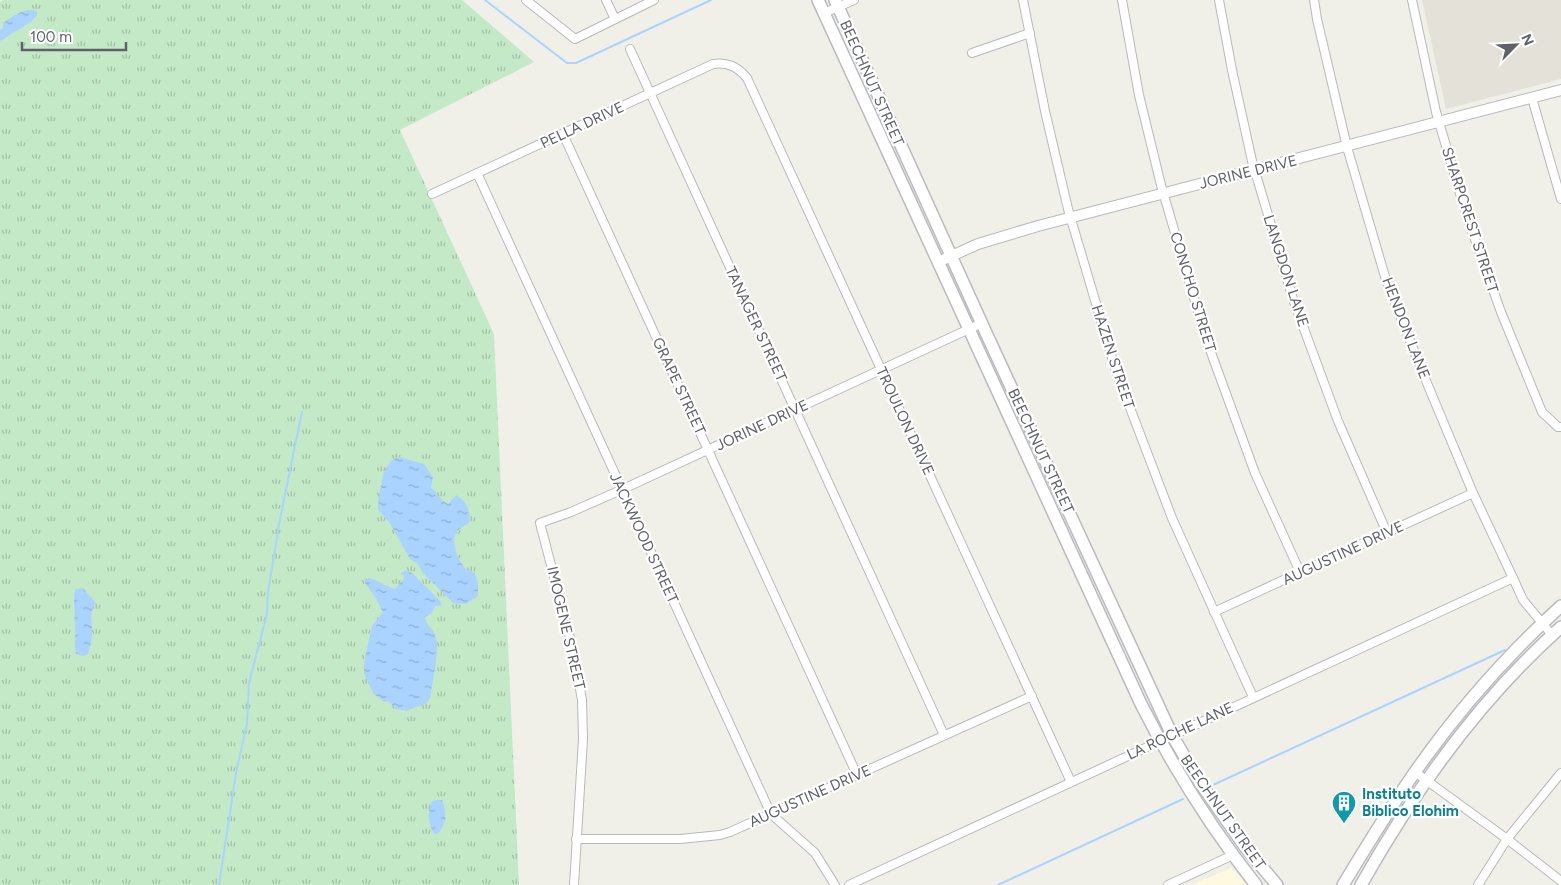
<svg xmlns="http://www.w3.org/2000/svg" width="1561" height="885" font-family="Figtree,sans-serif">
  <defs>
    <pattern id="grass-tufts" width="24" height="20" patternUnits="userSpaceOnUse" patternTransform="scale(1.25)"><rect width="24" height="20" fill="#c4e9c7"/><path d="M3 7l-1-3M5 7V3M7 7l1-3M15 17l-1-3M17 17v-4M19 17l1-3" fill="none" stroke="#a2c0a5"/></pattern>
    <pattern id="water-ripples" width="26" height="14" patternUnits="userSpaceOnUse" patternTransform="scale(1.25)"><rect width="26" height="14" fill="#aad3ff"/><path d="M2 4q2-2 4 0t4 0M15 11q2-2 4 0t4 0" fill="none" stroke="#8eafd2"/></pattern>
  </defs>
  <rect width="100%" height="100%" fill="#f1f0e8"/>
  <path fill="#fffadf" d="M 1231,868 L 1247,885 L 1192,885 Z"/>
  <path fill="#e4e2d8" d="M 1422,0 L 1561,0 L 1561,79 L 1446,109 Z"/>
  <path fill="url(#grass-tufts)" d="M 3,0 L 462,0 L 534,62 L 400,130 L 494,334 L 519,885 L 0,885 L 0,2 Z"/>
  <g fill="url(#water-ripples)">
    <path d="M 27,10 L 34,10 L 37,12 L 37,15 L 32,21 L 0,41 L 0,30 L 3,28 L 3,23 L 16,14 Z"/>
    <path d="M 399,457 L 424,464 L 433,477 L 431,487 C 437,493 440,500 448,504 L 456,495 C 467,502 471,510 469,523 C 465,526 459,528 456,533 C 451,542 458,561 465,568 C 468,570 472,572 475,574 L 478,583 L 478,596 L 466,604 L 453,603 L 423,573 L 417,563 L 410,559 L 389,522 L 379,511 L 378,506 L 379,495 L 384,471 L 391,461 Z"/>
    <path d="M 407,570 L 413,574 L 441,602 L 442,606 L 435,606 L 432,613 L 425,617 C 426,626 434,629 436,638 C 440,648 432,685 430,698 L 427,703 L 406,711 L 395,708 L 388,701 L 384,702 L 373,693 L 364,673 L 364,663 L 372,626 L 383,612 L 375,597 L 365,583 L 368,578 C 377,579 386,587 395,589 L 404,579 L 404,575 L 400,574 Z"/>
    <path d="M 83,588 L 96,603 C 89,612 92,619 92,630 C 93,637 90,647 88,654 L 83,656 L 76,654 C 74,645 76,638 75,630 C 75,616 73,603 75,589 Z"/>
    <path d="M 437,800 L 442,800 C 447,809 446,828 437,834 L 434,834 C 428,824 427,811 432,801 Z"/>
  </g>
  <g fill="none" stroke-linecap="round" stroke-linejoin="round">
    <g stroke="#aad3ff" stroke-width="2">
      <path d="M 485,0 L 567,63 L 576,63 L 711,0"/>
      <path d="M 1213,785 L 1505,650"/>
      <path d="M 219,885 L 236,773 L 247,724 L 249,683 L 267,614 L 268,592 L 280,519 L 302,412"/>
      <path d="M 998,885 L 1183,799"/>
    </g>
    <defs>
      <g id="minor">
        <path d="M 526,0 L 575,39 L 654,0"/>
        <path d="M 606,0 L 615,19"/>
        <path d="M 1023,0 L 1045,111 L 1068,209 L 1116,371 L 1172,518 L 1253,697"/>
        <path d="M 1122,0 L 1139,95 L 1161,185 L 1205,336 L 1255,473 L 1300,572"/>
        <path d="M 1219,0 L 1232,70 L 1252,161 L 1293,299 L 1338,421 L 1387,533"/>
        <path d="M 1314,0 L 1317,19 L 1347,147 L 1386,280 L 1424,376 L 1473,493 L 1513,578 L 1523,600 L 1552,635"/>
        <path d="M 1412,0 L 1436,112 L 1467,217 L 1501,312 L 1542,412 L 1558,427 L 1561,427"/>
        <path d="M 824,13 L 854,0"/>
        <path d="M 630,49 L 944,735"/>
        <path d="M 972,53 L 1030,33"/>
        <path d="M 1532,98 L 1561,199"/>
        <path d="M 563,134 L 857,775"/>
        <path d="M 477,173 L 771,814 L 815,853 L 835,885"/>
        <path d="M 432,194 L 713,64 C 727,62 737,66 747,78 L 1071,782"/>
        <path d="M 1214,612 L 1473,493"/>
        <path d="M 1415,772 L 1507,839 L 1561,881"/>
        <path d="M 576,839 L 680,839 L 720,835 L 730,832 L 1032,696"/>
        <path d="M 574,885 L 583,739 L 582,700 L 573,649 L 540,523 L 571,512 L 621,490 L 982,323"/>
        <path d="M 849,885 L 1513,578"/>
        <path d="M 1168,885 L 1233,855"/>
        <path d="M 1478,885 L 1507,839 L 1561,773"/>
      </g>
      <path id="tertiary" d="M 938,262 L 978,244 L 1038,226 L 1561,90"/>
      <g id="secondary">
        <path d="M 818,0 L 1141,704 C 1174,769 1211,828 1256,885"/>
        <path d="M 835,0 L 987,335 L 1172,735 L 1199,781 L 1246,848 L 1277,885"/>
        <path d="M 1343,885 C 1366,847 1389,809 1415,772 C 1457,712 1507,655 1561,606"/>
        <path d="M 1361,885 C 1414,791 1480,699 1561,627"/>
      </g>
    </defs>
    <use href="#minor" stroke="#b8b9be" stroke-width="10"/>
    <use href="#tertiary" stroke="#b8b9be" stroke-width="12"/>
    <use href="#secondary" stroke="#b9bbc1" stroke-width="14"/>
    <use href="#minor" stroke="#fff" stroke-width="8"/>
    <use href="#tertiary" stroke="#fff" stroke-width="10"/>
    <use href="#secondary" stroke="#fff" stroke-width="11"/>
  </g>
  <defs>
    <symbol id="building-pin" viewBox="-11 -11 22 30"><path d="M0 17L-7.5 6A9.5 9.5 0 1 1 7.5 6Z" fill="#0f9aa8" stroke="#fff"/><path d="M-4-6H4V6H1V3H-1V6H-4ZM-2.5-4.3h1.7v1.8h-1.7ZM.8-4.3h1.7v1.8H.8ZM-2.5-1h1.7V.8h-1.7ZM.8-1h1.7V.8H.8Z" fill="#fff"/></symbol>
  </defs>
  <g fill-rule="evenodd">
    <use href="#building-pin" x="1330" y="789" width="28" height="38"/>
  </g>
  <g text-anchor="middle" stroke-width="4.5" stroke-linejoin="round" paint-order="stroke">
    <g font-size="15" fill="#5f6268" stroke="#fff">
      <text transform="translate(872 83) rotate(66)" y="5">BEECHNUT STREET</text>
      <text transform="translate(582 125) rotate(-25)" y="5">PELLA DRIVE</text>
      <text transform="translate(1248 172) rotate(-14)" y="5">JORINE DRIVE</text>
      <text transform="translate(1470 220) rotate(72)" y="5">SHARPCREST STREET</text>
      <text transform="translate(1286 271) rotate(72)" y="5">LANGDON LANE</text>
      <text transform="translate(1193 292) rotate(73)" y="5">CONCHO STREET</text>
      <text transform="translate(756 324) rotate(65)" y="5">TANAGER STREET</text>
      <text transform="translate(1406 328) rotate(69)" y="5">HENDON LANE</text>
      <text transform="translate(1113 357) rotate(72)" y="5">HAZEN STREET</text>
      <text transform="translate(679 386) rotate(65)" y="5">GRAPE STREET</text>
      <text transform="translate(905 421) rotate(65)" y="5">TROULON DRIVE</text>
      <text transform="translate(762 425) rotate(-25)" y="5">JORINE DRIVE</text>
      <text transform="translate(1041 451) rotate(65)" y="5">BEECHNUT STREET</text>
      <text transform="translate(644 538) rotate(65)" y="5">JACKWOOD STREET</text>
      <text transform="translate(1343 553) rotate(-25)" y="5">AUGUSTINE DRIVE</text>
      <text transform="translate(566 628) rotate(77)" y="5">IMOGENE STREET</text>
      <text transform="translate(1180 731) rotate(-25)" y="5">LA ROCHE LANE</text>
      <text transform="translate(810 796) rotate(-24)" y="5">AUGUSTINE DRIVE</text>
      <text transform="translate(1223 812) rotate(55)" y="5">BEECHNUT STREET</text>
    </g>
    <g font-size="15" font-weight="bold" fill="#0d838f" stroke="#fff" text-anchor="start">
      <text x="1362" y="799">Instituto<tspan x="1362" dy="17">Biblico Elohim</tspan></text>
    </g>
  </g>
  <g transform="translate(1516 45) rotate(66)" stroke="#ffffff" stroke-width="4" paint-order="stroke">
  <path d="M0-4L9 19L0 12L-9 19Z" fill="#5f6268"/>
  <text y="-8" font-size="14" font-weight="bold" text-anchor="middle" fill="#5f6268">N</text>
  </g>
  <path d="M22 42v8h104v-8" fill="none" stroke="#5f6268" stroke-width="2.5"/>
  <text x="30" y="42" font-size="15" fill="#5f6268" stroke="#ffffff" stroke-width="4" paint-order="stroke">100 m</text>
</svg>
